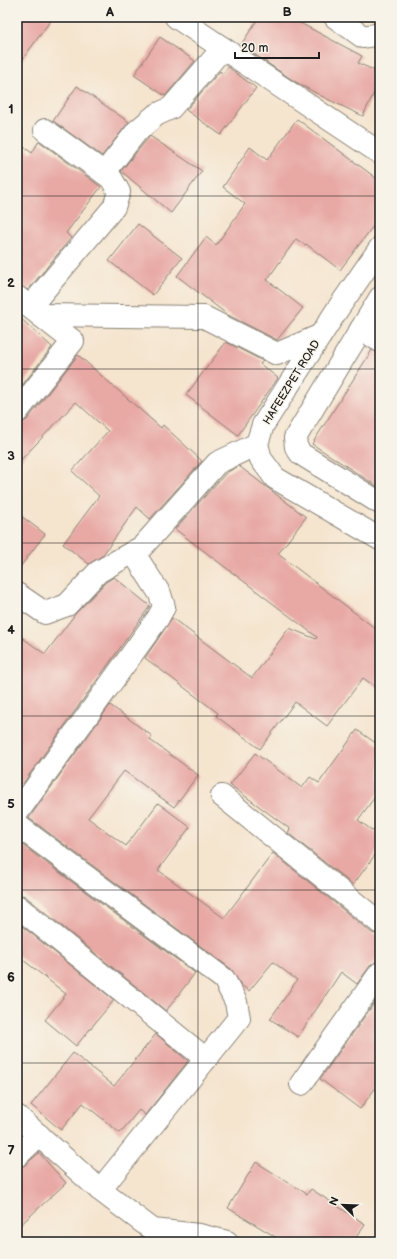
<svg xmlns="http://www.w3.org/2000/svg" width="397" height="1259" font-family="'Balsamiq Sans',sans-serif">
  <rect width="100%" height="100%" fill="#f7f3e8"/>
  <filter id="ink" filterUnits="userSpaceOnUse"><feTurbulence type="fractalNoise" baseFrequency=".025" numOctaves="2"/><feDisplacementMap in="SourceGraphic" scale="8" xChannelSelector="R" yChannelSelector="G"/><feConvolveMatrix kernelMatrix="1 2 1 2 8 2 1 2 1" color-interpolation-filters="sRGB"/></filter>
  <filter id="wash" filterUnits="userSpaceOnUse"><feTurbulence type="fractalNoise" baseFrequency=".012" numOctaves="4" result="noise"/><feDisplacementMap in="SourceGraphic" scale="16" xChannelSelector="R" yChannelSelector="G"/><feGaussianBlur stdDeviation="0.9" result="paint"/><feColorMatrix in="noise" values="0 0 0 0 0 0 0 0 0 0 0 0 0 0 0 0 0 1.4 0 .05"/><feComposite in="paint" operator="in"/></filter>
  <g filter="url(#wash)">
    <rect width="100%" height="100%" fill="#f5e4ce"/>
    <g id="blocks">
      <g fill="#e8a8a4">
        <path d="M 17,17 L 53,17 L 17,67 Z"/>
        <path d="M 259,17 L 289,17 L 362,56 L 358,63 L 380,73 L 380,80 L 363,116 L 323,97 L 294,81 L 241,45 Z"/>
        <path d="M 160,37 L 195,61 L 165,96 L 134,75 Z"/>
        <path d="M 228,67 L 256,88 L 221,135 L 186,110 L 220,71 L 223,74 Z"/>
        <path d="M 77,86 L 129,122 L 102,156 L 53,121 Z"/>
        <path d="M 297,119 L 380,181 L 380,217 L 340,270 L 306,244 L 305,245 L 296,239 L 267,280 L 303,308 L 277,340 L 228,315 L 177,276 L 206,237 L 216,245 L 245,204 L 223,187 L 250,147 L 267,160 Z"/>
        <path d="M 150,136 L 202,171 L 171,213 L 121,171 Z"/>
        <path d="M 39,141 L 101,187 L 66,233 L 71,238 L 28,290 L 17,285 L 17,142 L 32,153 Z"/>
        <path d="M 138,224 L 182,258 L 153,295 L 109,261 Z"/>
        <path d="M 17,315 L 52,347 L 17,392 Z"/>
        <path d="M 226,342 L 263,361 L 260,364 L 278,378 L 238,435 L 186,395 Z"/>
        <path d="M 372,350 L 380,353 L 380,488 L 312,444 Z"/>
        <path d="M 78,355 L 161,428 L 163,425 L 202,461 L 150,519 L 137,507 L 102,556 L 89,564 L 63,544 L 99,496 L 72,471 L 108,431 L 76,402 L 17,464 L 17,424 L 27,420 Z"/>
        <path d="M 239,466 L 306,517 L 278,554 L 380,632 L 380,690 L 363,678 L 327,726 L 295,702 L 260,749 L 216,716 L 218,713 L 145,658 L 172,618 L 252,678 L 289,628 L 316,639 L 317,637 L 175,529 L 226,473 Z"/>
        <path d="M 17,513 L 45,534 L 17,571 Z"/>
        <path d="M 114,577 L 150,606 L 17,792 L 17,634 L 45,654 L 76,613 L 106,582 Z"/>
        <path d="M 110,705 L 152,736 L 150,740 L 198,775 L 174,807 L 124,771 L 88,818 L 126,846 L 158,803 L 190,827 L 158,870 L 224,918 L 273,853 L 372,933 L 380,935 L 380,957 L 377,961 L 370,966 L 357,984 L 341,972 L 298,1037 L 270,1019 L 297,980 L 273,962 L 249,991 L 241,985 L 231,969 L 29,818 Z"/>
        <path d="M 357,730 L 380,746 L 380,790 L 358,820 L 380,836 L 380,848 L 353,885 L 288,833 L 290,829 L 230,785 L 255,753 L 302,788 L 310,777 L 319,783 Z"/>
        <path d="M 17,841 L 195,973 L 166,1011 L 25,896 L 17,894 Z"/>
        <path d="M 17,922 L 114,1000 L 76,1046 L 45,1020 L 66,994 L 17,955 Z"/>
        <path d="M 380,995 L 380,1082 L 360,1109 L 320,1079 Z"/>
        <path d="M 156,1034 L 188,1061 L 145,1115 L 139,1110 L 120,1133 L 83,1103 L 61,1130 L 31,1105 L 73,1053 L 114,1086 Z"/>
        <path d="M 39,1153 L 66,1183 L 17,1228 L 17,1168 L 25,1165 Z"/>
        <path d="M 256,1162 L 307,1194 L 311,1189 L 365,1224 L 353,1242 L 284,1242 L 228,1208 Z"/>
      </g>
    </g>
  </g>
  <g filter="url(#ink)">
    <use href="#blocks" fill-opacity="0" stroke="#888075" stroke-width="1"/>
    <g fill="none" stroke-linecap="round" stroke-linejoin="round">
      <defs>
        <g id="minor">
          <path d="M 176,17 L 380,153"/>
          <path d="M 335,17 L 363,37 L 380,34"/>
          <path d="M 104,173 L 137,131 L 156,115 L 171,108 L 223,48"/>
          <path d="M 380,248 L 337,310 L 263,425 L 257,444 L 261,459 L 275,478 L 380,539"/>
          <path d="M 17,297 L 73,341 L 17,412"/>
          <path d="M 380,298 L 295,438 L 296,447 L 301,454 L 380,503"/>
          <path d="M 30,307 L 114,207 L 119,192 L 111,178 L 45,130"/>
          <path d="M 40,315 L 204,317 L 277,354 L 321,335"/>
          <path d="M 361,329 L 380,341"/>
          <path d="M 17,594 L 45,613 L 67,605 L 98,572 L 142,547 L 217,463 L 257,444"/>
          <path d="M 222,796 L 380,923"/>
          <path d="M 17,813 L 158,618 L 164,607 L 160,594 L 133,552"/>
          <path d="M 17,825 L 224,979 L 236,1002 L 239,1018 L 100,1190"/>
          <path d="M 17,906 L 206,1059"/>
          <path d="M 301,1084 L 380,973"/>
          <path d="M 17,1116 L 100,1190 L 153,1230 L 199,1235 L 227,1242"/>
          <path d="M 17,1156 L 39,1135"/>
        </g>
      </defs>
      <use href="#minor" stroke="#888075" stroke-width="24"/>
      <use href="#minor" stroke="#fff" stroke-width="22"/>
    </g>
  </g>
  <path fill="none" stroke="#1c1c1c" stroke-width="1" stroke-opacity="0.55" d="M 198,17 L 198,1242M 17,196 L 380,196M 17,369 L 380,369M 17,543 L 380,543M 17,716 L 380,716M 17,890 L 380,890M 17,1063 L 380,1063"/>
  <g text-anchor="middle" stroke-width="3" stroke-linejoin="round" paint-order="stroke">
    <g font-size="11" fill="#1c1c1c" stroke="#f7f3e8">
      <text transform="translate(291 382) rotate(-58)" y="4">HAFEEZPET ROAD</text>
    </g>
  </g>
  <rect width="397" height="1259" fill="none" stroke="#f7f3e8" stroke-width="44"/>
  <g transform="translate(343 1205) rotate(293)" stroke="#f7f3e8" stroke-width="3" paint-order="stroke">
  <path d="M0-3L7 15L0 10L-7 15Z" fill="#1c1c1c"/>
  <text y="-6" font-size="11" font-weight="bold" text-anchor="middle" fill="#1c1c1c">N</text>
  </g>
  <path d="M235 52v6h84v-6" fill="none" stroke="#1c1c1c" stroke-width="2"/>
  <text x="241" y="52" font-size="12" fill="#1c1c1c" stroke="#f7f3e8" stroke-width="3" paint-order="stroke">20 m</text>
  <rect x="22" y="22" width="353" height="1215" fill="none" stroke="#1c1c1c" stroke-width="1.5"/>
  <g font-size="13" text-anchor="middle" font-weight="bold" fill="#1c1c1c">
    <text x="110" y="16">A</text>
    <text x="287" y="16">B</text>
    <text x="11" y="113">1</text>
    <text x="11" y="287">2</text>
    <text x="11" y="460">3</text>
    <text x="11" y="634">4</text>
    <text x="11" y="808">5</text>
    <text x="11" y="981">6</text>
    <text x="11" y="1155">7</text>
  </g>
</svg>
